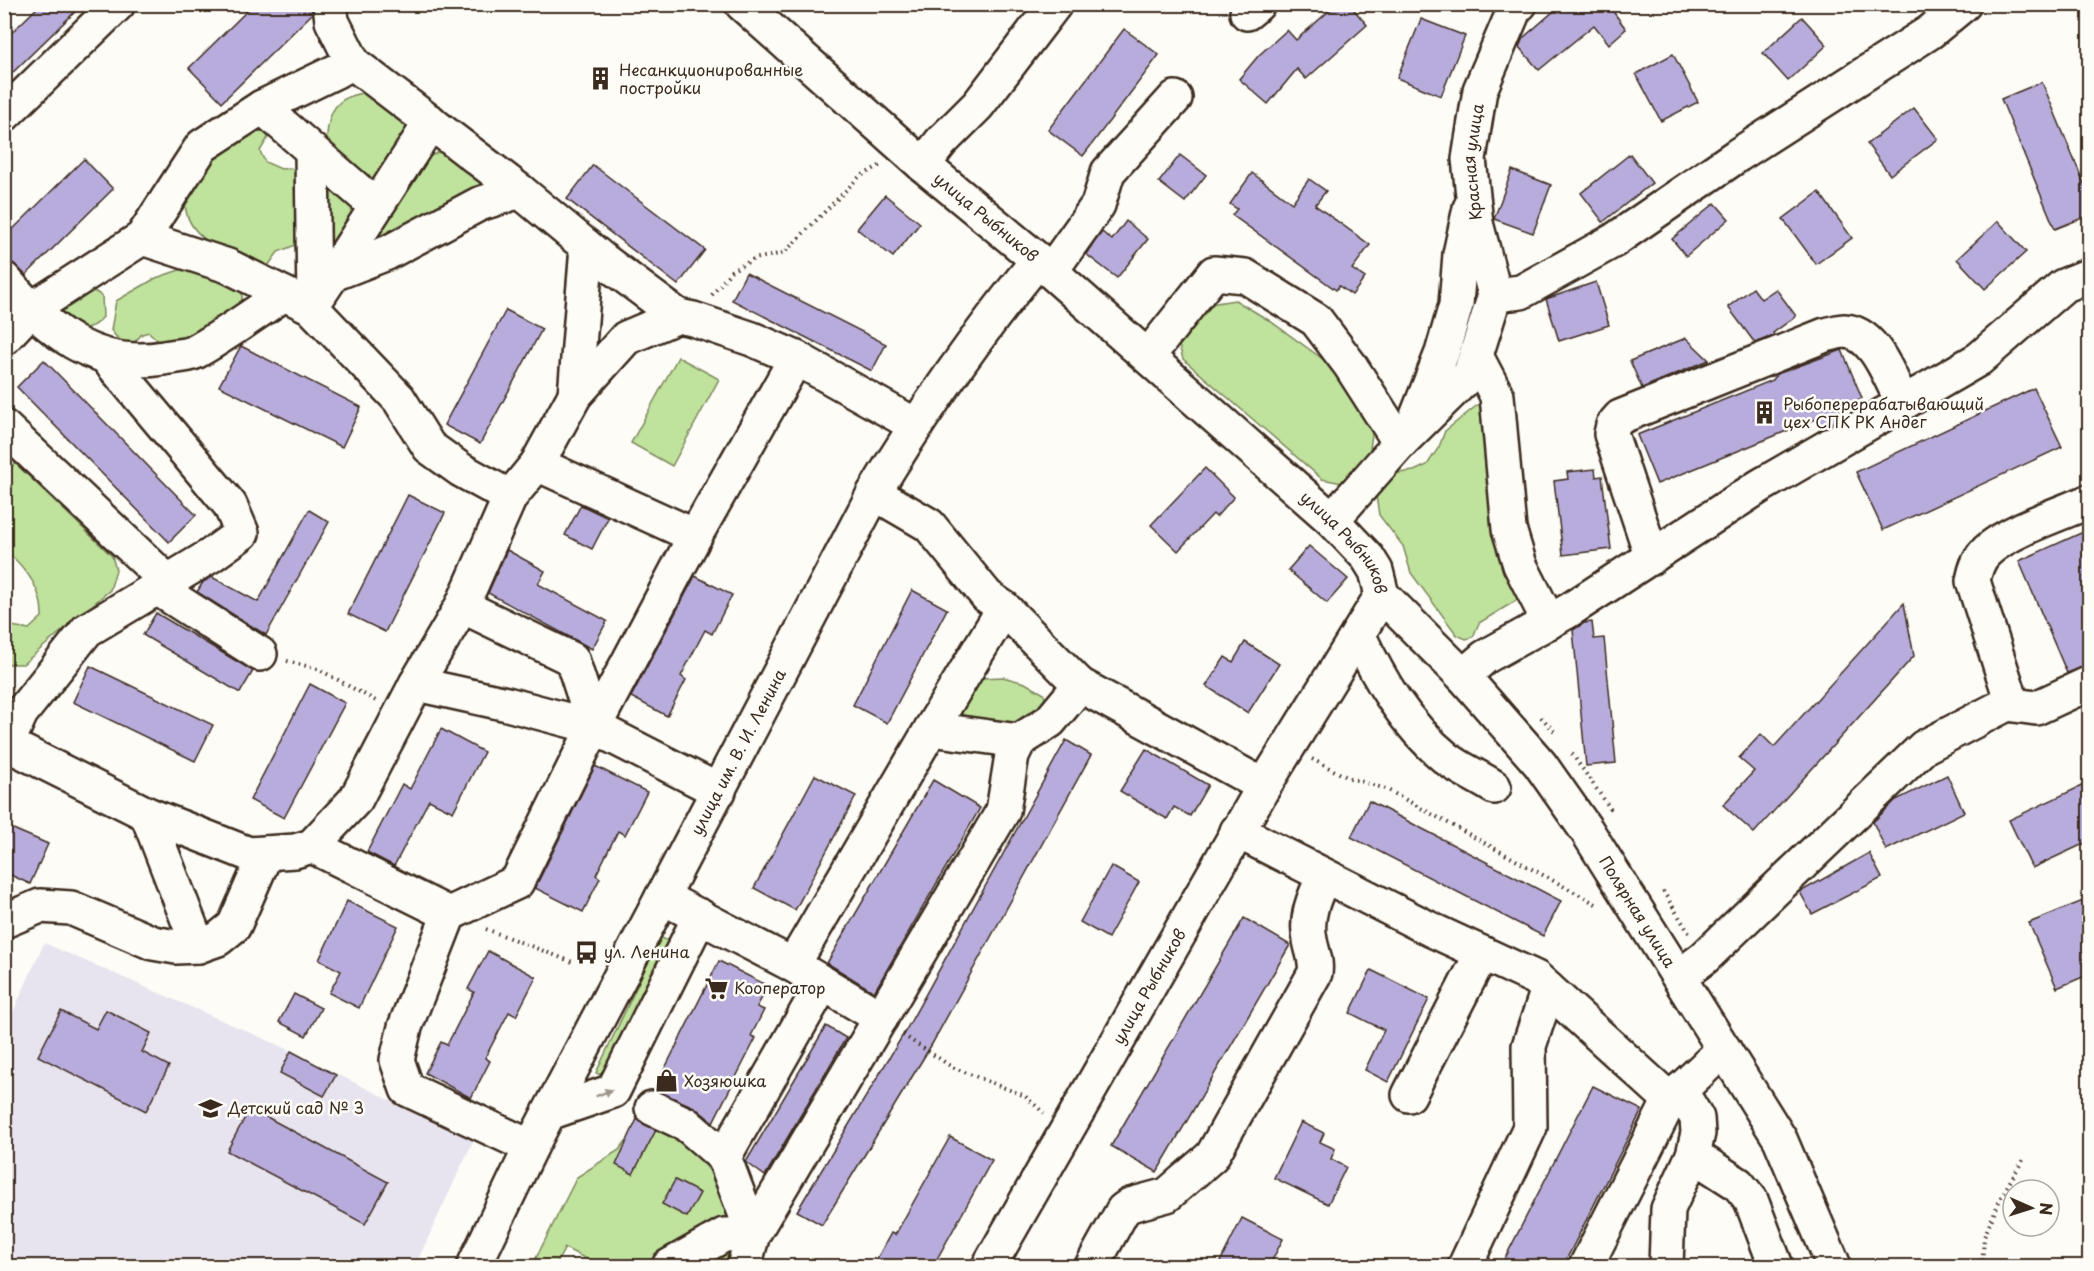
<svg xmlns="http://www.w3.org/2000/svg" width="2094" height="1271" font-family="'Playpen Sans',sans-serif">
  <rect width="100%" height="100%" fill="#fdfcf7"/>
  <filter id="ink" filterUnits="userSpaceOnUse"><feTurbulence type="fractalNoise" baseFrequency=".0167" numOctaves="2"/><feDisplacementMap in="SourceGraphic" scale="12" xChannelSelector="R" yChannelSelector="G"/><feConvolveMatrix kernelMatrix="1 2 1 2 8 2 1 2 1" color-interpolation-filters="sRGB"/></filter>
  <g filter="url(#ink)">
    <path fill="#e8e4ef" d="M 44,943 L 276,1044 L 473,1141 L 415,1266 L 5,1266 L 4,1088 L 11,1093 L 5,1067 L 5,1030 Z"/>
    <g fill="#bfe29c" stroke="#7d865d" stroke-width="1.5">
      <path d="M 373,92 L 420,125 L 376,188 L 326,157 C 327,118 328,94 373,92 Z"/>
      <path d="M 264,131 L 269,136 L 260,151 L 265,162 L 281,169 L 291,168 L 300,178 L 298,244 L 278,252 L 268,266 L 259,267 C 233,254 193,243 186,211 C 184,202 188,188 188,178 L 238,135 Z"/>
      <path d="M 441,151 L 498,187 L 363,253 L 416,163 Z"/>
      <path d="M 334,190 L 361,210 L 326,255 L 327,195 Z"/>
      <path d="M 191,266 L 242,283 L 242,304 C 224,319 186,344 162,345 L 149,332 L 142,334 L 134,343 C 122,344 118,340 111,330 L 116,301 L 156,278 Z"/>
      <path d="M 94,291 L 102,296 L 103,317 C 87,337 68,326 48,318 L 85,294 Z"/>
      <path d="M 1235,300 L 1270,321 L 1331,365 L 1367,415 L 1372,434 L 1369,457 L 1357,475 L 1342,483 L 1322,479 L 1183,359 L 1178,342 L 1210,304 Z"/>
      <path d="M 678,357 L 719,379 L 672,466 L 631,443 Z"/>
      <path d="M 1480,403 L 1494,423 L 1518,592 L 1517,600 L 1479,623 L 1473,637 L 1466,639 L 1457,635 L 1411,573 L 1403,546 L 1379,515 L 1376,496 L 1382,483 L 1391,474 L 1414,471 L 1427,465 L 1439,447 L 1445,431 Z"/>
      <path d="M 15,463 L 112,556 L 116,570 L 110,590 L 23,664 L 5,664 L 5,625 L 29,629 L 42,617 C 43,590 25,567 5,550 L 5,475 Z"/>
      <path d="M 1003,677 L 1025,683 L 1044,694 L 1047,707 L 1033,728 L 961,724 C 961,704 969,693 982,678 Z"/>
      <path d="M 660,937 L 668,941 L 605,1077 L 596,1073 Z"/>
      <path d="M 656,1129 L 690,1148 L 717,1179 L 740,1257 L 738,1266 L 659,1266 L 654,1262 L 600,1266 L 565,1248 L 555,1266 L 532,1266 L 577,1177 L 619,1150 L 626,1141 L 645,1151 Z"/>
    </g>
    <g fill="#b8acdc" stroke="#3b2a1e" stroke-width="1.5">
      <path d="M 41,4 L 83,4 L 4,81 L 4,40 Z"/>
      <path d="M 254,4 L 312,4 L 312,14 L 222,102 L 189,68 Z"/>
      <path d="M 1337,4 L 1349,4 L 1367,25 L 1306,79 L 1297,69 L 1268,104 L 1239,79 L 1259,55 L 1287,30 L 1296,40 Z"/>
      <path d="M 1562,4 L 1619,4 L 1612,10 L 1626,29 L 1609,44 L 1594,25 L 1539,70 L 1519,47 L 1523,38 Z"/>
      <path d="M 1802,17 L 1827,45 L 1788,81 L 1763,53 Z"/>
      <path d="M 1421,19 L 1465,36 L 1441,96 L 1397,78 Z"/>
      <path d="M 1124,29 L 1159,55 L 1083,156 L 1048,130 Z"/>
      <path d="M 1673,54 L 1698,102 L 1661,121 L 1636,74 Z"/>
      <path d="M 2042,82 L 2090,198 L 2090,215 L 2055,229 L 2001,99 Z"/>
      <path d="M 1914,108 L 1938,139 L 1890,175 L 1867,144 Z"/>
      <path d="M 1630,154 L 1652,183 L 1603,222 L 1581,193 Z"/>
      <path d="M 1180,155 L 1206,175 L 1185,202 L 1159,182 Z"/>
      <path d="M 84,159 L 113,189 L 26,275 L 4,257 L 4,238 Z"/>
      <path d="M 593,165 L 705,250 L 678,285 L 567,199 Z"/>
      <path d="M 1512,170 L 1551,185 L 1533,233 L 1494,219 Z"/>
      <path d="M 1252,173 L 1292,203 L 1309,179 L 1326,191 L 1315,205 L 1370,245 L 1352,269 L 1365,278 L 1352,295 L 1339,286 L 1336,290 L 1232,215 L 1237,209 L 1230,204 Z"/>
      <path d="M 1819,192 L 1852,238 L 1816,264 L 1783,219 Z"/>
      <path d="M 885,195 L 920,223 L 893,257 L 857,229 Z"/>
      <path d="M 1715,203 L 1729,219 L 1686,256 L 1672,239 Z"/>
      <path d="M 1126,221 L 1148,239 L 1117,278 L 1086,254 L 1102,232 L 1112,240 Z"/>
      <path d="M 1998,221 L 2026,252 L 1985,289 L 1957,259 Z"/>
      <path d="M 746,273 L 886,344 L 872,371 L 732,300 Z"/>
      <path d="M 1596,282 L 1609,325 L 1559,341 L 1546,299 Z"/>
      <path d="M 1753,288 L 1761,299 L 1776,289 L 1796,316 L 1773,333 L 1774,335 L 1755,343 L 1728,307 Z"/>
      <path d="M 506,310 L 542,329 L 480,444 L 444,425 Z"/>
      <path d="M 1686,338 L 1709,360 L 1642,388 L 1630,361 Z"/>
      <path d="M 241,346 L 361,407 L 342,447 L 219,386 Z"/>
      <path d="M 1842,350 L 1862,398 L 1839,408 L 1842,417 L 1820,429 L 1816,419 L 1657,484 L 1637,435 L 1773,380 L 1777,374 Z"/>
      <path d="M 44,360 L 196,515 L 169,542 L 17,387 Z"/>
      <path d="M 2034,388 L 2062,447 L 1883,530 L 1856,472 Z"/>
      <path d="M 1205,468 L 1234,497 L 1216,517 L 1213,514 L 1178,551 L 1151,525 Z"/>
      <path d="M 1595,469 L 1596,477 L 1602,476 L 1611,549 L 1563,555 L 1554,481 L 1568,479 L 1567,472 Z"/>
      <path d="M 408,495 L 445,513 L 385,632 L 348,614 Z"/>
      <path d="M 581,505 L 608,518 L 592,549 L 565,535 Z"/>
      <path d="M 309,510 L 329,522 L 266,635 L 197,592 L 203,582 L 212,577 L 258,602 Z"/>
      <path d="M 2090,529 L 2090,665 L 2067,673 L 2019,561 Z"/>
      <path d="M 1309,546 L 1348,579 L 1327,603 L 1288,570 Z"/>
      <path d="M 507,550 L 545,571 L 538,584 L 607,621 L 592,649 L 488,593 Z"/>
      <path d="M 695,576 L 732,595 L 712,634 L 705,630 L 681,676 L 686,680 L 667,716 L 631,697 Z"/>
      <path d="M 912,590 L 947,609 L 887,723 L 853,705 Z"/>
      <path d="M 1904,603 L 1914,656 L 1754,833 L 1723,805 L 1754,771 L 1739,758 L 1761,734 L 1774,747 Z"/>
      <path d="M 156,613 L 253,671 L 240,693 L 143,635 Z"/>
      <path d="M 1592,622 L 1594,639 L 1604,638 L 1616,763 L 1586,766 L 1573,630 L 1584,623 Z"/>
      <path d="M 1245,642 L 1279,664 L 1248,713 L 1206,686 L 1225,657 L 1233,662 Z"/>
      <path d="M 90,666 L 213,725 L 195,761 L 73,702 Z"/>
      <path d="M 310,684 L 345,703 L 284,818 L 250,800 Z"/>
      <path d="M 441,729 L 484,752 L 453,812 L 429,800 L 394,866 L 367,852 L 402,784 L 410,789 Z"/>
      <path d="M 1066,740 L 1091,755 L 932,1044 L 822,1225 L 797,1211 L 906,1030 Z"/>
      <path d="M 1146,749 L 1208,785 L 1190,816 L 1174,807 L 1167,819 L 1120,791 Z"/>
      <path d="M 595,766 L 647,792 L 625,835 L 618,831 L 596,875 L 600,878 L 583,912 L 535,888 Z"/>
      <path d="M 815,775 L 856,796 L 795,910 L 754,888 Z"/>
      <path d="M 1947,775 L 1964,812 L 1886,850 L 1873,822 L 1896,800 Z"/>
      <path d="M 933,780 L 980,808 L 874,992 L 827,963 Z"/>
      <path d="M 2090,782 L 2090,841 L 2032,868 L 2009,820 Z"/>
      <path d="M 1369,801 L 1561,901 L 1543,936 L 1351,837 Z"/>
      <path d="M 4,825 L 48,844 L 30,884 L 4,872 Z"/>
      <path d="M 1869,853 L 1882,878 L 1812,914 L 1800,892 Z"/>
      <path d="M 1111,866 L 1139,882 L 1108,938 L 1080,922 Z"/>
      <path d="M 2090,898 L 2090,974 L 2057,988 L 2029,923 Z"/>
      <path d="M 347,901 L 398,926 L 359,1008 L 329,993 L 341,971 L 319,960 Z"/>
      <path d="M 1244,918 L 1290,945 L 1157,1172 L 1111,1146 Z"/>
      <path d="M 488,951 L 536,977 L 516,1016 L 509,1012 L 485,1058 L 490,1061 L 471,1098 L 425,1073 L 441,1042 L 447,1045 L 474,992 L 468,989 Z"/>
      <path d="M 719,961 L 768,986 L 757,1007 L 764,1010 L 751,1036 L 756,1038 L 713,1122 L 694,1107 L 654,1090 Z"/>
      <path d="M 1371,970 L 1429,999 L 1388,1082 L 1365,1070 L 1384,1030 L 1350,1013 Z"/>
      <path d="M 294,994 L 321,1008 L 306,1036 L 279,1022 Z"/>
      <path d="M 106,1010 L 151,1033 L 142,1052 L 169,1066 L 146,1111 L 38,1056 L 61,1011 L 96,1029 Z"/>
      <path d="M 826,1026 L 846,1038 L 765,1176 L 746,1162 Z"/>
      <path d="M 291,1051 L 336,1075 L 324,1096 L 280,1073 Z"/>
      <path d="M 1593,1086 L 1642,1110 L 1563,1266 L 1501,1266 Z"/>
      <path d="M 250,1108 L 388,1182 L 365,1224 L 227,1151 Z"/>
      <path d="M 637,1119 L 656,1130 L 633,1174 L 616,1165 Z"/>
      <path d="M 1301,1122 L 1324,1133 L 1320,1142 L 1335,1149 L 1331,1159 L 1346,1167 L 1328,1204 L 1274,1178 Z"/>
      <path d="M 950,1137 L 992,1160 L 933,1266 L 873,1266 L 891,1233 L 895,1235 Z"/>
      <path d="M 675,1180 L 700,1193 L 687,1217 L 662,1204 Z"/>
      <path d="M 1242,1218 L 1283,1239 L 1269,1266 L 1218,1266 Z"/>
    </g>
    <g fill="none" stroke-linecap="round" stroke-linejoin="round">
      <defs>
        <g id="minor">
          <path d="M 330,4 L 332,21 L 353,63"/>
          <path id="s1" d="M 742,4 L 923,165 L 1038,260"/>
          <path d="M 1247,13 L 1258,4"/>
          <path d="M 262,107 L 376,206"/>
          <path d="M 4,115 L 118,4"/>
          <path d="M 312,153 L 314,303"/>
          <path d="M 923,165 L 941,142 L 978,105 L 1055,4"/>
          <path d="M 142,238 L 228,266 L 311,307 L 399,399 L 429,447 L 461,470 L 510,497"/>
          <path d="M 1051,271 L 1098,205 L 1108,172 L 1175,98"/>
          <path d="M 333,274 L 431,122"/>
          <path d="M 4,279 C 48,330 92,370 164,358 C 174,356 187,356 195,352 C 226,335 255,313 284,294"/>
          <path d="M 1495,295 L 1521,292 L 1613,241 L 1738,155 L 1930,32 L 1964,4"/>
          <path d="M 311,307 L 333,274 L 387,253 L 479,204 L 520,191"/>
          <path d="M 4,338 L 30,310 L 142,238 L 202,146 L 262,107 L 353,63 L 520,191 L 603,260 L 678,316"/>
          <path d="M 1148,356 L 1214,273 L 1245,276 L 1316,320 L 1350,365 L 1400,443"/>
          <path d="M 1476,356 L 1497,396 L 1509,529 L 1520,565 L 1549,622"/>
          <path d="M 107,358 L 230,505 L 242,533 L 210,556 L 87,630 L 21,713 L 7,744 L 147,814 L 249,854 L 295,851 L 312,846 L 356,799 L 416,684 L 507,704 L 594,727 L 719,791"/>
          <path d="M 575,395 L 587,247"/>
          <path d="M 1415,421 L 1442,353 L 1456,305 L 1460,254 L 1470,208"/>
          <path d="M 4,427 L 168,582"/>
          <path d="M 537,464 L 695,536"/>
          <path d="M 874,493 L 929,525 L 987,596 L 1004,608 L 1080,685"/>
          <path id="s2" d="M 1332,520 L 1400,443 L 1470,374 L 1495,295 L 1476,223 L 1469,159 L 1480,90 L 1515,8 L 1520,4"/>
          <path d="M 1652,557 L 1611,434 L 1613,425 L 1620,417 L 1825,335 C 1831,334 1838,331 1844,331 C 1876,332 1890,380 1903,403"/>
          <path d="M 157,588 L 260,654"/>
          <path d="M 462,606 L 572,659 L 594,727"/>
          <path d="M 1004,608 L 931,729 L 1019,741"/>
          <path d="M 1358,634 C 1380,681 1405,724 1446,758 C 1460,769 1479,777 1494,787"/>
          <path d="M 1463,676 L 1485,657 L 1568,611 L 1760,486 L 1979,359 L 2063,286 L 2090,275"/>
          <path d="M 416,684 L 462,606 L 510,497 L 537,464 L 575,395 L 626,338 L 678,316 L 693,319 L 752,339 L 796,358 L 915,425"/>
          <path d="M 2007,704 L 2036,708 L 2090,683"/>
          <path d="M 147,814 L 198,946"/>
          <path d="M 1237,831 L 1432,930 L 1536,978 L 1670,1100"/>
          <path d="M 312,846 L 449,914"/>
          <path d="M 662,897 L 793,965 L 881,1018"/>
          <path d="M 4,921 L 40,906 L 71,908 L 153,943 L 176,947 L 198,946 L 218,939 L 234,926 L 266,853"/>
          <path d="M 793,965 L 931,729"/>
          <path d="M 1680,976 L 1704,958 L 1924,747 L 2007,704 L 2008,690 L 1973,581 C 1975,570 1978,559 1987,551 C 2008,531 2062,513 2090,501"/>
          <path d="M 1409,1095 L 1482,953"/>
          <path d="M 652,1108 L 686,1124 L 724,1157"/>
          <path d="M 549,1113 L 613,1091 L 700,916"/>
          <path d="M 531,1147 L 407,1089 L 397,1060 L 405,1027 L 449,914 L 517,882 L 594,727 L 695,536 L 796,358"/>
          <path d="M 1693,1155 L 1738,1184 L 1751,1200 L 1776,1266"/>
          <path d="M 669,1266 L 724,1235 L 753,1234 L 724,1157 L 823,983"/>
          <path d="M 744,1266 L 753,1234 L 1003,811 L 1012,755 L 1019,741 L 1050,721 L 1080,685 L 1264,786"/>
          <path id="s3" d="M 989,1266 L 1264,786 L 1382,595"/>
          <path d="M 1092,1266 L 1123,1210 L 1130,1205 L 1167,1195 L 1212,1156 L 1315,973 C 1317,961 1312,952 1310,940 C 1305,917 1314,897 1324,876"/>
          <path d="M 1465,1266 L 1530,1127 L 1529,1046 L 1548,989"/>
          <path d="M 1586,1266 L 1670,1100 L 1724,1049"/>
          <path d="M 1666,1266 L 1668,1209 L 1693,1155 L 1698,1133 L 1697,1118 L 1680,1090"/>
        </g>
        <g id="major">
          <path id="s4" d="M 474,1266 L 531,1147 L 874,493 C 923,411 977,335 1038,260 L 1332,520 L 1368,558 L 1376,571 L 1382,595 L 1463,676 L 1540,764 L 1587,831 L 1780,1139 L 1834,1266"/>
        </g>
      </defs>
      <use href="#minor" stroke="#3b2a1e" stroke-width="38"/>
      <use href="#major" stroke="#3b2a1e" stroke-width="38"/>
      <g stroke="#3b2a1e" stroke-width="4" stroke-dasharray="1.5 4.5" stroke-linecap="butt">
        <path d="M 712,295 L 731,271 L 754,259 L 784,253 L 859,177 L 881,165"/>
        <path d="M 287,661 L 318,669 L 376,701"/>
        <path d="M 1541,717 L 1554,731"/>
        <path d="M 1572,754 L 1612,811"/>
        <path d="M 1312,759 L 1347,777 L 1386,789 L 1596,904"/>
        <path d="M 1663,891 L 1689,933"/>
        <path d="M 486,929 L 575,963"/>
        <path d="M 903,1035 L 952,1067 L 1025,1096 L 1044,1113"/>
        <path d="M 1982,1266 L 1984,1237 L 2002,1195 L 2023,1160"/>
      </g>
      <use href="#minor" stroke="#fdfcf7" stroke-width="33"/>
      <use href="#major" stroke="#fdfcf7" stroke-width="33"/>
    </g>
    <defs><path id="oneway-solid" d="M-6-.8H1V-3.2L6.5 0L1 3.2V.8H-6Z" transform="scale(1.5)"/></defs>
    <use fill="#9c938a" href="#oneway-solid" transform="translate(604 1093) rotate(-22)"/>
  </g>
  <defs>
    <symbol id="building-bare" viewBox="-9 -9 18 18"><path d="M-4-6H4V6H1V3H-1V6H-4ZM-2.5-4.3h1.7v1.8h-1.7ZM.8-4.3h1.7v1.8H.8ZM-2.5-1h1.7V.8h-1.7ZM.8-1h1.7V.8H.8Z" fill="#3b2a1e" stroke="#fdfcf7" stroke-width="2.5" paint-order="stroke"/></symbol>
    <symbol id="bus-bare" viewBox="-9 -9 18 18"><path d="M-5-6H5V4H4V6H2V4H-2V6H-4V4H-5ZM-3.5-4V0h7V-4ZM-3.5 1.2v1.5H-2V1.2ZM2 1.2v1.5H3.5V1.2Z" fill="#3b2a1e" stroke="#fdfcf7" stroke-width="2.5" paint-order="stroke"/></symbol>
    <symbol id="supermarket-bare" viewBox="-9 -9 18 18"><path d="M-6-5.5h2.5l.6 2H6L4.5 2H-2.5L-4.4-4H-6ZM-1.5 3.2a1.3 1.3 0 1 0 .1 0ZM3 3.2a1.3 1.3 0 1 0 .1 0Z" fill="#3b2a1e" stroke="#fdfcf7" stroke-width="2.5" paint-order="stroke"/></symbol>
    <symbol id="shop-bare" viewBox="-9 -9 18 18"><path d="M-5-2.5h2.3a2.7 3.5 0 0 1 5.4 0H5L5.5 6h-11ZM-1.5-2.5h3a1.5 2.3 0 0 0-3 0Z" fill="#3b2a1e" stroke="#fdfcf7" stroke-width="2.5" paint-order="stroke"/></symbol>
    <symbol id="school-bare" viewBox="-9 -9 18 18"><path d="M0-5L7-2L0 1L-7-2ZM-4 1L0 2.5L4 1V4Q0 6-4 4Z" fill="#3b2a1e" stroke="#fdfcf7" stroke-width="2.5" paint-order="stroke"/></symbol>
  </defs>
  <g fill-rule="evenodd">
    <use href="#building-bare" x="584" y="62" width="33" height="33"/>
    <use href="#building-bare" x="1748" y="396" width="33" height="33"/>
    <use href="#bus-bare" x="570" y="936" width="33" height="33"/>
    <use href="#supermarket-bare" x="700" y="972" width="33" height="33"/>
    <use href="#shop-bare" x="650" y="1064" width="33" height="33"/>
    <use href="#school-bare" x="194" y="1092" width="33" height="33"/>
  </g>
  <g text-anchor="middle" stroke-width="5" stroke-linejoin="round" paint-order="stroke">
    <g font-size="16" fill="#3b2a1e" stroke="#fdfcf7" text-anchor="start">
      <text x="619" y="76">Несанкционированные<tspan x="619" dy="18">постройки</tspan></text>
      <text x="1783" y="410">Рыбоперерабатывающий<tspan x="1783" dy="18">цех СПК РК Андег</tspan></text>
      <text x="604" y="958">ул. Ленина</text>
      <text x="734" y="994">Кооператор</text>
      <text x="684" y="1087">Хозяюшка</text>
      <text x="228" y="1114">Детский сад № 3</text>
    </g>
    <g font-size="16" fill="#3b2a1e" stroke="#fdfcf7">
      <text dy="6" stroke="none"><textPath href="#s2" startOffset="420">Красная улица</textPath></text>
      <text dy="6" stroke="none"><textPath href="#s1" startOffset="324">улица Рыбников</textPath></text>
      <text dy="6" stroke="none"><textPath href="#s4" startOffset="1574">улица Рыбников</textPath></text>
      <text dy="6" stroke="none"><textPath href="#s4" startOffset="578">улица им. В. И. Ленина</textPath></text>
      <text dy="6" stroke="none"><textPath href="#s4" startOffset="2049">Полярная улица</textPath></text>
      <text dy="6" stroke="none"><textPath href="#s3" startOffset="322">улица Рыбников</textPath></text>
    </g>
  </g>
  <rect width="2094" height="1271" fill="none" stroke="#fdfcf7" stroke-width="24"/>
  <rect x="12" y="12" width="2070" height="1247" fill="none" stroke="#3b2a1e" stroke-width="2" filter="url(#ink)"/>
  <g transform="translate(2031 1208) rotate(93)"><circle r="28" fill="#fdfcf7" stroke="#afa8a0" stroke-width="1.5"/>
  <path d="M0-4.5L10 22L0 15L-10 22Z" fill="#3b2a1e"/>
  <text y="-9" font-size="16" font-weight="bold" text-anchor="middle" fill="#3b2a1e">N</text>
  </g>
</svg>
